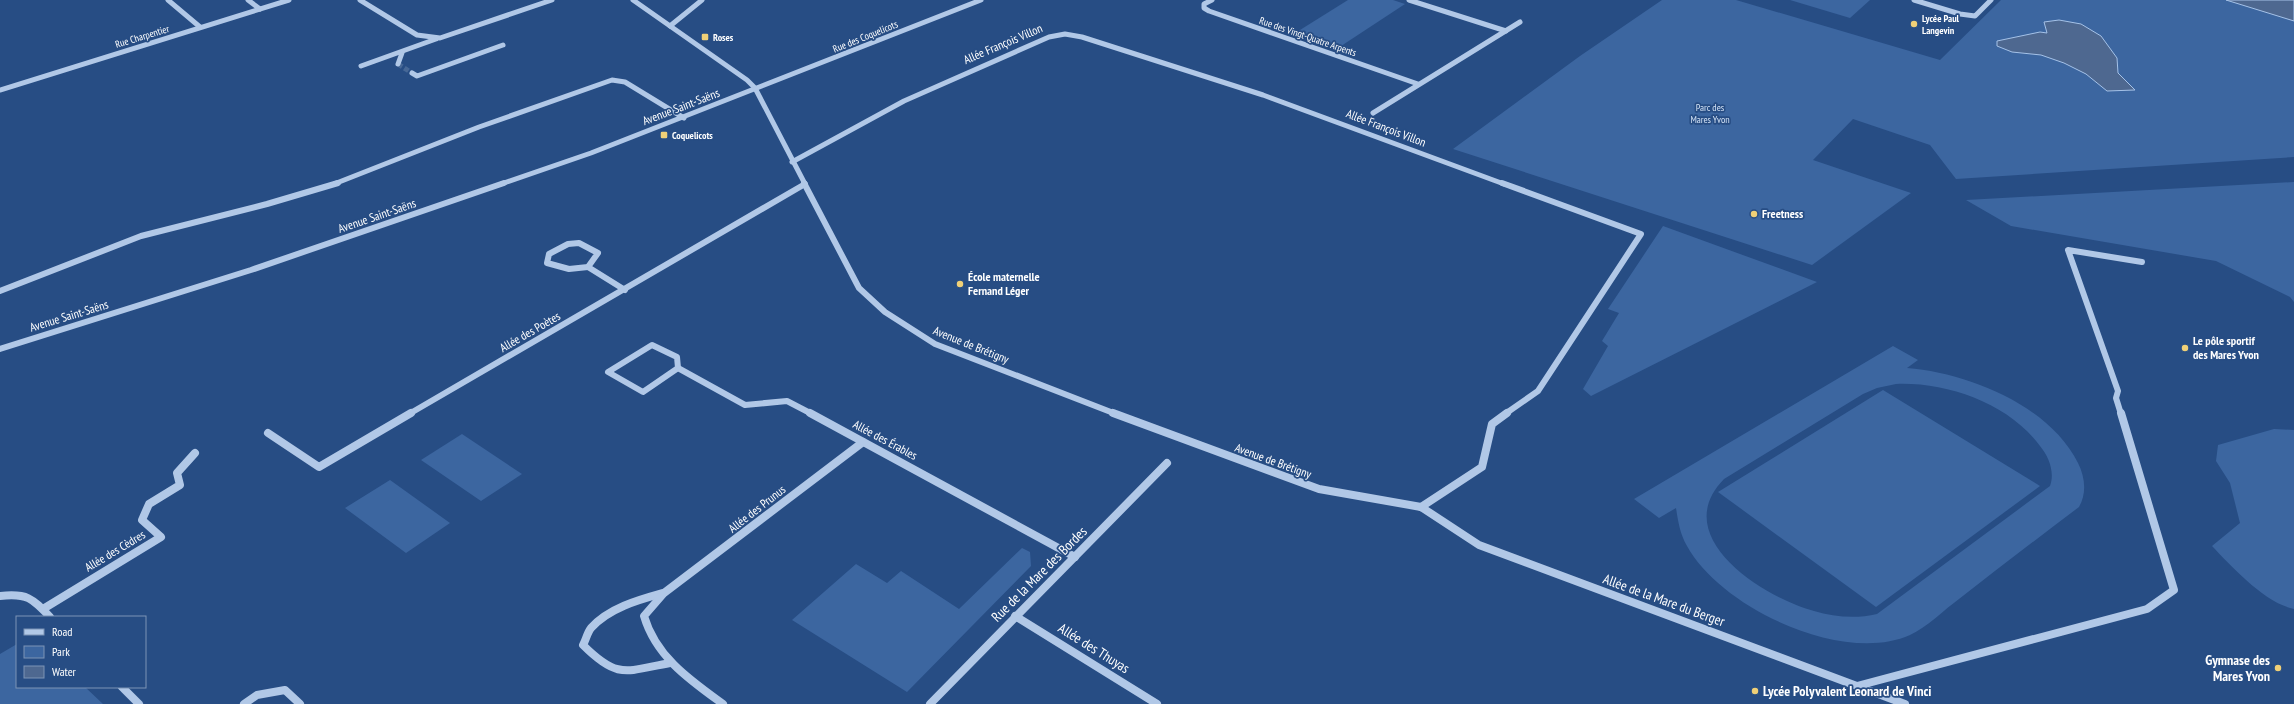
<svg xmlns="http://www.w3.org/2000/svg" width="2294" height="704" font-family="'PT Sans Narrow',sans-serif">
  <rect width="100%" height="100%" fill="#274d84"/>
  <g fill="#3c66a0" fill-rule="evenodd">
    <path d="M 1348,0 L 1393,0 L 1405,4 L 1335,50 L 1292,35 Z"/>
    <path d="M 1662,0 L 1736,0 L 1940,60 L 2001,0 L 2294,0 L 2294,157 L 1956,179 L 1930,145 L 1853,119 L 1813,160 L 1911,193 L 1812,265 L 1453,149 L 1580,56 Z"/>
    <path d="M 1790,0 L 1870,0 L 1850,18 Z"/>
    <path d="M 2294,182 L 2294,302 L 2290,297 L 2216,261 L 2011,226 L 1966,200 Z"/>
    <path d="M 1663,226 L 1817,282 L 1591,396 L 1583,389 L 1608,346 L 1602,341 L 1619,313 L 1608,309 Z"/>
    <path d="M 1893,346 L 1918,360 L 1907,368 C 1968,373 2049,405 2078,463 C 2085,477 2087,493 2079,507 C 2039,537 1999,568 1959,599 C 1945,609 1926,628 1910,635 C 1843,665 1721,608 1687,546 C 1680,534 1678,521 1676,508 L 1659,518 L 1634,499 ZM 1896,384 C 1947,382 2008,403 2040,446 C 2049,457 2055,472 2050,486 L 1877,614 C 1856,619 1834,617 1814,611 C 1764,598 1667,537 1724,479 L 1863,394 L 1877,388 Z"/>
    <path d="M 1883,390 L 2040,486 L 1876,607 L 1718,492 Z"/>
    <path d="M 2274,429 L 2294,430 L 2294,609 C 2265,603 2232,567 2212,546 L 2240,523 L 2230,483 L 2216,461 L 2218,445 Z"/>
    <path d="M 462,434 L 522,474 L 481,501 L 421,460 Z"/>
    <path d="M 390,480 L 450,523 L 406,553 L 345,508 Z"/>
    <path d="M 1022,548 L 1030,552 L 1031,566 L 907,692 L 792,620 L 856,564 L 887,583 L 901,571 L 959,609 Z"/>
    <path d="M 17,644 L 17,687 L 85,687 L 103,704 L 0,704 L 0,654 Z"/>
  </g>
  <g fill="#4e6890" stroke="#a5c2e8">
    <path d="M 2226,0 L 2294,0 L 2294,21 Z"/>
    <path d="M 2059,20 L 2081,24 L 2101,36 L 2117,58 L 2118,73 L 2135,90 L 2107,91 L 2086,74 L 2064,63 L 2041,55 L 2012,52 L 1997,46 L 1997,41 L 2040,32 L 2047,33 L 2044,22 Z"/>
  </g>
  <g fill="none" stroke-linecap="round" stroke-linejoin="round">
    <path stroke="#476896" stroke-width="5" stroke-dasharray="5 2.5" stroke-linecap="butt" d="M 398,64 L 412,73"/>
    <g stroke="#b1c8e7" stroke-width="5">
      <path d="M 168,0 L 200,27"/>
      <path d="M 248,0 L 260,9"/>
      <path d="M 360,0 L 417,35 L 440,38 L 552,0"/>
      <path d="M 633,0 L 747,80 L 755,88 L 805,184"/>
      <path d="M 1212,0 L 1204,4 L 1204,8 L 1209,11 L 1418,84"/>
      <path d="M 1409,0 L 1506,31"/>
      <path d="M 1914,0 L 1960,14 L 1975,16 L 1991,0"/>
      <path d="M 670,26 L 702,0"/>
      <path d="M 398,64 L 402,53"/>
      <path d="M 361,66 L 436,39"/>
      <path d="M 412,73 L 417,76 L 503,45"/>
      <path d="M 0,90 L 289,0"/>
      <path d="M 1373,113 L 1520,22"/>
      <path d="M 792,162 L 904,101 L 1049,37 L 1065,34 L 1082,37 L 1263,95 L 1504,184"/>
      <path d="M 334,184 L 479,127 L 612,80 L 625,82 L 684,118"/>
      <path d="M 501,184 L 591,153 L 981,0"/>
    </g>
    <g stroke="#b1c8e7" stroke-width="6">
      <path d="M 804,183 L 859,288 L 885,312 L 935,344 L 1116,414"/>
      <path d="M 1502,183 L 1641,234 L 1538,391 L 1505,414"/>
      <path d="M 579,243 L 598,253 L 588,267 L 569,269 L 547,263 L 549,254 L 568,244 Z"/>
      <path d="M 588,267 L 625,290"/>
      <path d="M 0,291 L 141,236 L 267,204 L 338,183"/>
      <path d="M 652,345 L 677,357 L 678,368 L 643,392 L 608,372 Z"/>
      <path d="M 0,349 L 251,270 L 504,183"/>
      <path d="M 678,368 L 745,405 L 787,401 L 812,414"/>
      <path d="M 409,414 L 805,184"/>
      <path d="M 2121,414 L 2116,398 L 2118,391 L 2068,250 L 2142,262"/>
    </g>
    <g stroke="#b1c8e7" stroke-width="8">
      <path d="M 810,413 L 1075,557"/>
      <path d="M 1113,413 L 1319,489 L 1421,507 L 1479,545 L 1905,704"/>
      <path d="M 268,433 L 319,467 L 411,413"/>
      <path d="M 1421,507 L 1482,467 L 1492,424 L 1507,413"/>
      <path d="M 663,593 C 638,600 609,608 591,628 C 587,633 586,640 583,645 C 618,680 626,671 670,663"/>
      <path d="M 0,596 C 27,593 32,598 50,617"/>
      <path d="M 43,609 L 161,537 L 142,520 L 149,504 L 180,485 L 177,473 L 195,453"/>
      <path d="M 1015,616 L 1157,704"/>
      <path d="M 1857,686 L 2147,609 L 2174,590 L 2121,413"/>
      <path d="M 122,687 L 139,704"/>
      <path d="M 244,704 L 257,695 L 285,690 L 300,704"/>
      <path d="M 723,704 C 690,680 656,657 644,616 L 664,593 L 863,442"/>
      <path d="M 930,704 L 1167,463"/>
    </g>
  </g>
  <g fill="#f0d077" stroke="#274d84" stroke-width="1.5">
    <circle cx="1914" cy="24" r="4"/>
    <rect x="701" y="33" width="8" height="8" rx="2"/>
    <rect x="660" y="131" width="8" height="8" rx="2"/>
    <circle cx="1754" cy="214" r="4"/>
    <circle cx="960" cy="284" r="4"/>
    <circle cx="2185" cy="348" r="4"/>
    <circle cx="2278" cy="668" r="4"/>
    <circle cx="1755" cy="691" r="4"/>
  </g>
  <g text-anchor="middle" stroke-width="3.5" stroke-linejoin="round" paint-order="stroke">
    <g font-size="10" font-weight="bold" fill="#fff" stroke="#274d84" text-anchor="start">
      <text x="1922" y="22">Lycée Paul<tspan x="1922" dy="12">Langevin</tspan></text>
      <text x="713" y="41">Roses</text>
      <text x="672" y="139">Coquelicots</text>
    </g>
    <g font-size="10" fill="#fff" stroke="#274d84">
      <text transform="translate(142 36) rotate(-17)" y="4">Rue Charpentier</text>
      <text transform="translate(865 36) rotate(-22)" y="4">Rue des Coquelicots</text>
      <text transform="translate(1308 36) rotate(19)" y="4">Rue des Vingt-Quatre Arpents</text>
    </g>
    <g font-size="10" fill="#d4e3f6" stroke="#274d84">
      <text x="1710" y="111">Parc des<tspan x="1710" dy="12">Mares Yvon</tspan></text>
    </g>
    <g font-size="12" fill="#fff" stroke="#274d84">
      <text transform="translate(1003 44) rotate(-23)" y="4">Allée François Villon</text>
      <text transform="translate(681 107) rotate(-21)" y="4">Avenue Saint-Saëns</text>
      <text transform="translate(1386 128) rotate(21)" y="4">Allée François Villon</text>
      <text transform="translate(377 216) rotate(-19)" y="4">Avenue Saint-Saëns</text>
      <text transform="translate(69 316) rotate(-17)" y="4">Avenue Saint-Saëns</text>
      <text transform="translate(530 332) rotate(-30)" y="4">Allée des Poètes</text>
      <text transform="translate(971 345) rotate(22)" y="4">Avenue de Brétigny</text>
      <text transform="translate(885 440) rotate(28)" y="4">Allée des Érables</text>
      <text transform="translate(1273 461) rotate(20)" y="4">Avenue de Brétigny</text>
      <text transform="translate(757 509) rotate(-38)" y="4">Allée des Prunus</text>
      <text transform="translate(115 551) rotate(-31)" y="4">Allée des Cèdres</text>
    </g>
    <g font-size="12" font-weight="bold" fill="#fff" stroke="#274d84" text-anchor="start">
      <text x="1762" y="218">Freetness</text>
      <text x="968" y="281">École maternelle<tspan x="968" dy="14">Fernand Léger</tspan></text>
      <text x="2193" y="345">Le pôle sportif<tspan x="2193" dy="14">des Mares Yvon</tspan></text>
    </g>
    <g font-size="14" fill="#fff" stroke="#274d84">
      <text transform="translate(1039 574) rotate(-45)" y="5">Rue de la Mare des Bordes</text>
      <text transform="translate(1664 600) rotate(20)" y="5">Allée de la Mare du Berger</text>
      <text transform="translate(1094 648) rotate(32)" y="5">Allée des Thuyas</text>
    </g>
    <g font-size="14" font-weight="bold" fill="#fff" stroke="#274d84" text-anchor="end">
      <text x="2270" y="665">Gymnase des<tspan x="2270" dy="16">Mares Yvon</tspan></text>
      <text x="1763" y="696" text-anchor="start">Lycée Polyvalent Leonard de Vinci</text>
    </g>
  </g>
  <rect x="16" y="616" width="130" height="72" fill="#274d84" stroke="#7d94b5"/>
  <rect x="24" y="629" width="20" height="6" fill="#b1c8e7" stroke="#7d94b5"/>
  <text x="52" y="636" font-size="12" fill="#ffffff">Road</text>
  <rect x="24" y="646" width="20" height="12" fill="#3c66a0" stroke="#7d94b5"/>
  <text x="52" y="656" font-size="12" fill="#ffffff">Park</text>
  <rect x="24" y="666" width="20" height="12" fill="#4e6890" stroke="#7d94b5"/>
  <text x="52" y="676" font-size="12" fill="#ffffff">Water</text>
</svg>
